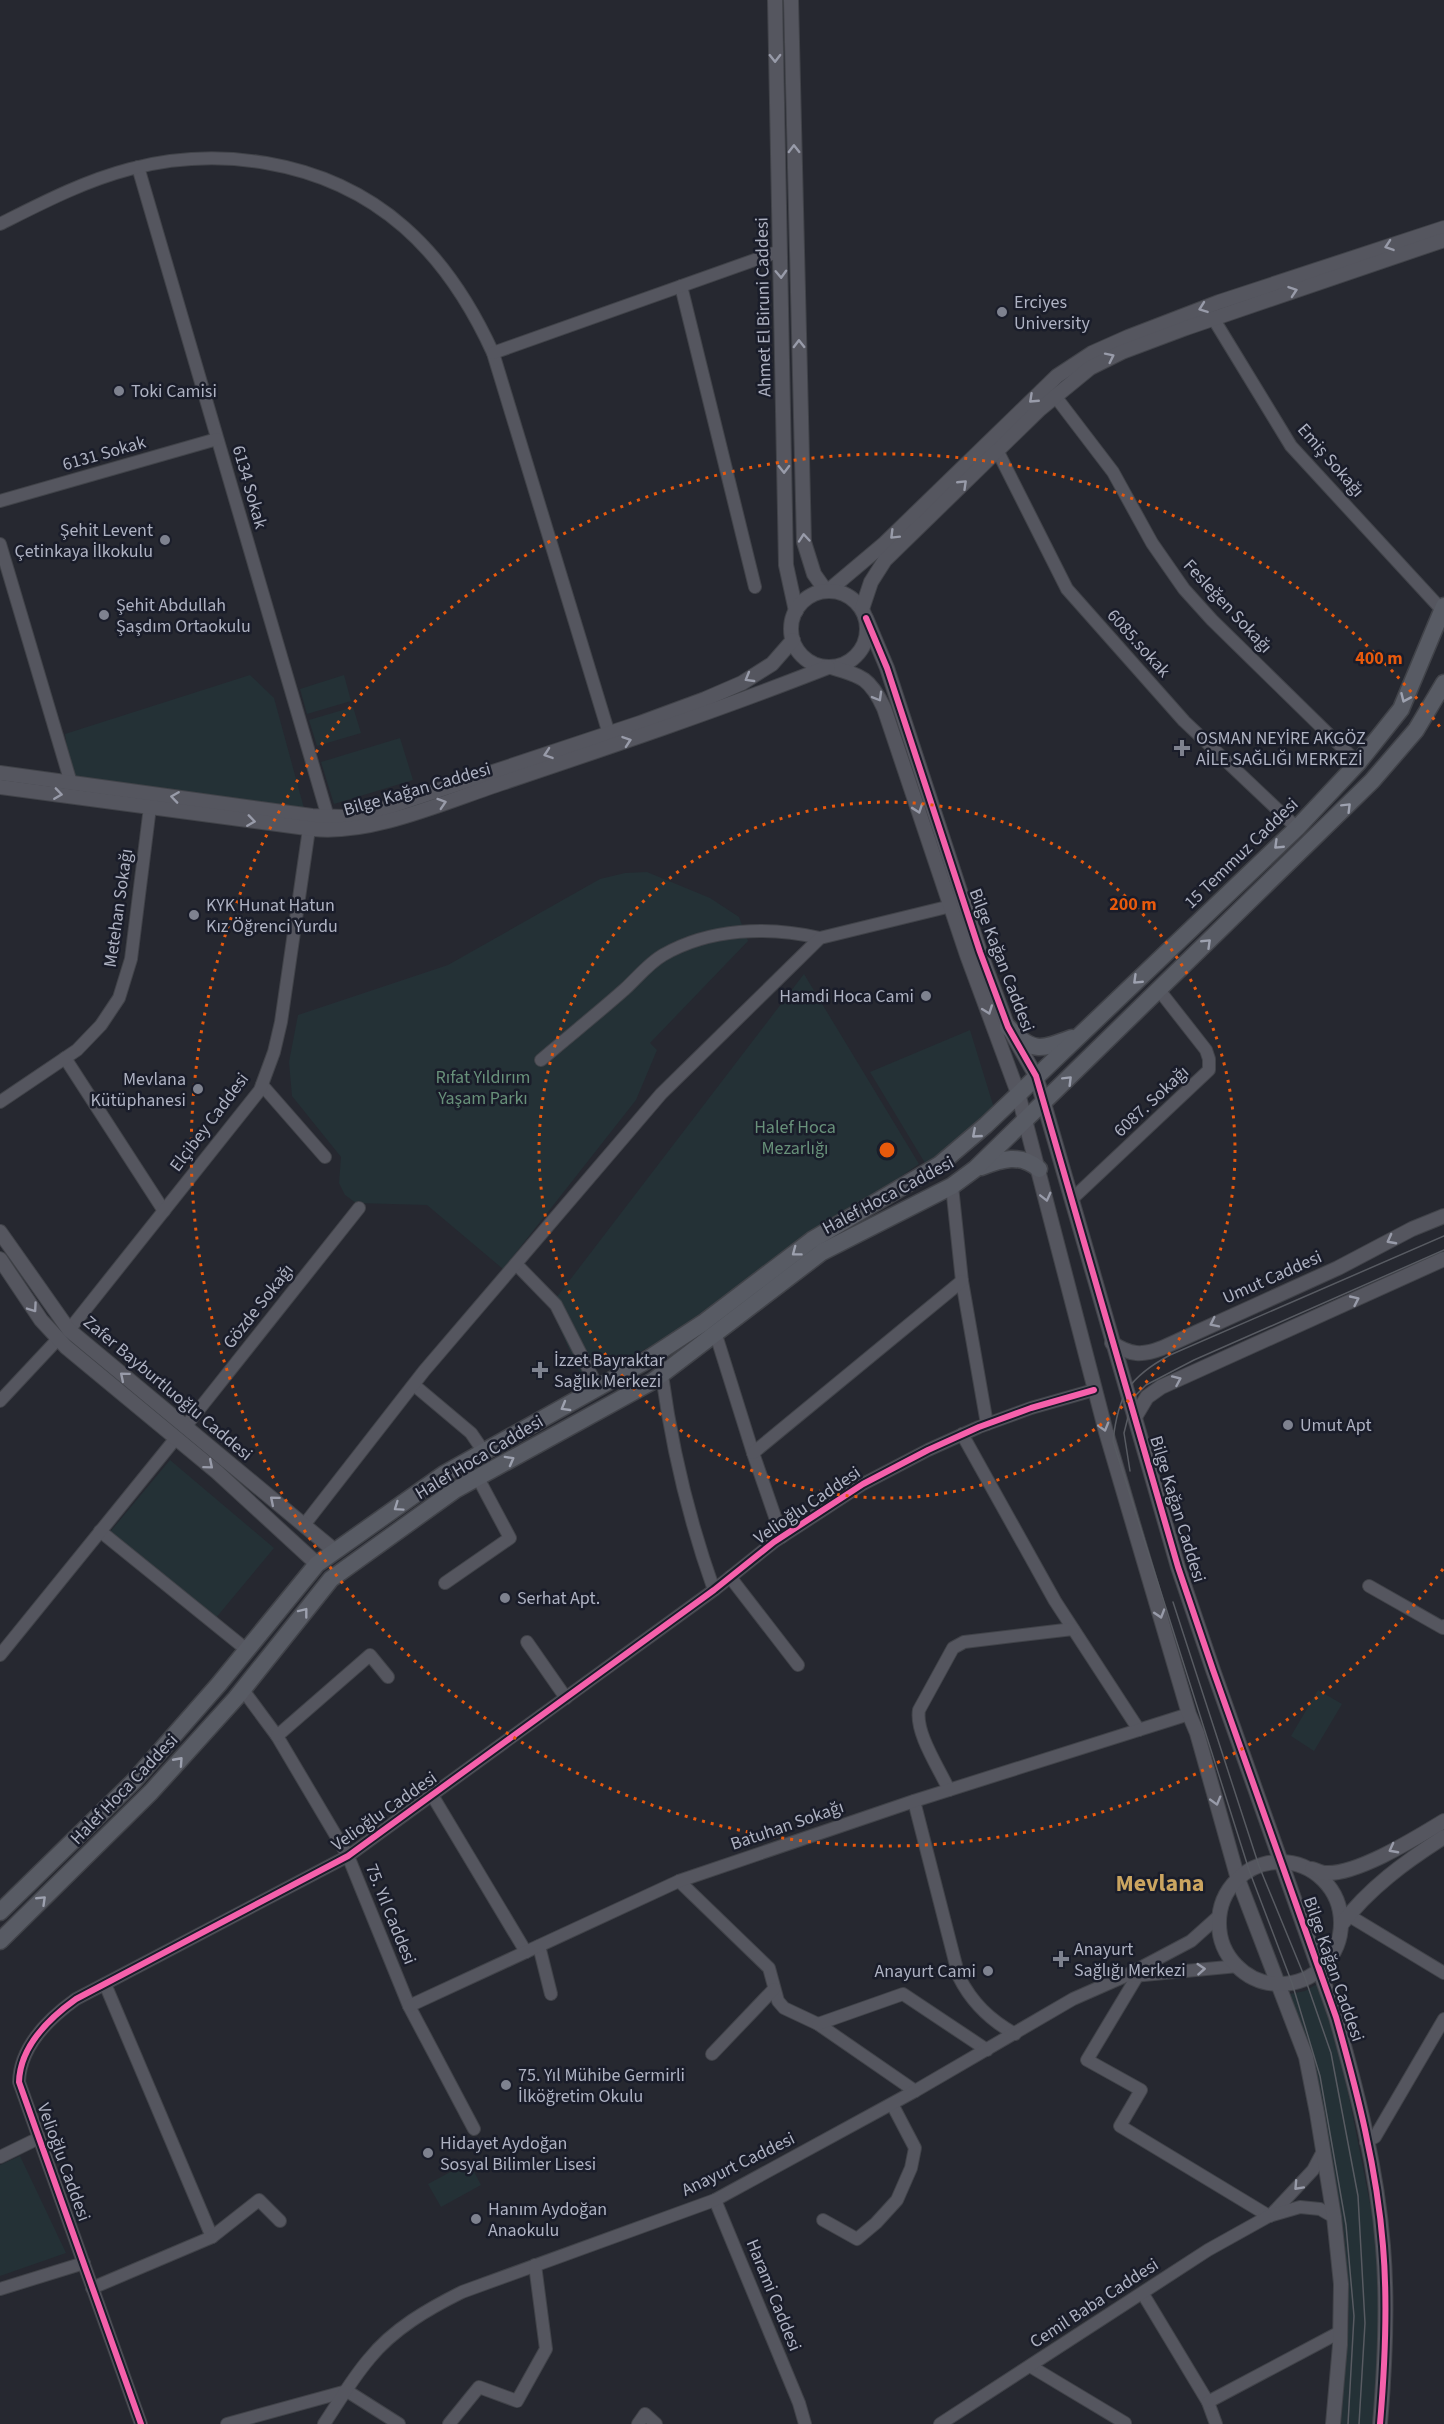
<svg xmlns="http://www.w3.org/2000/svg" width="1444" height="2424" font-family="'Source Sans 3',sans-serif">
  <rect width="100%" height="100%" fill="#262830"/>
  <g fill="#243136">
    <path d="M 250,675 L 274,698 L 305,812 L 72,779 L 65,734 Z"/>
    <path d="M 344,675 L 351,701 L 307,714 L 300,689 Z"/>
    <path d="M 353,707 L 361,733 L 317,746 L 309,720 Z"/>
    <path d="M 400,738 L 413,780 L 334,804 L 321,762 Z"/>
    <path d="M 647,872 L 710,898 L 739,917 L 748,941 L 650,1043 L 657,1050 L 636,1100 L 503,1269 L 427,1205 L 356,1203 L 345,1195 L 339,1183 L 341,1157 L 292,1096 L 289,1062 L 298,1015 L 448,965 L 600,879 L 625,873 Z"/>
    <path d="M 804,974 L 919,1164 L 661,1341 L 638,1353 L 580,1374 L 550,1306 Z"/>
    <path d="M 970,1030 L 994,1108 L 928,1168 L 870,1072 Z"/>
    <path d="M 170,1460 L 274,1548 L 215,1619 L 110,1532 Z"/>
    <path d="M 1318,1690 L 1342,1704 L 1314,1751 L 1291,1736 Z"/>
    <path d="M 1319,1983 L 1337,2044 L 1347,2087 L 1375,2229 L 1380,2311 L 1375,2424 L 1341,2424 L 1349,2318 L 1344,2232 L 1313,2061 L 1290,1994 L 1305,1991 Z"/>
    <path d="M 20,2156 L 66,2253 L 0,2276 L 0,2165 Z"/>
    <path d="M 469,2162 L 481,2185 L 441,2207 L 428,2184 Z"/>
  </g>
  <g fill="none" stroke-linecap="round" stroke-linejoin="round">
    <defs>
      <g id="minor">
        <path d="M 138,167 L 328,817"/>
        <path d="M 0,224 C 42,203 84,181 130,169 C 176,157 219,155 266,163 C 378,182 447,252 493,353 L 609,734"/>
        <path d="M 681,286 L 755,587"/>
        <path d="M 1213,318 L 1291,446 L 1442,610"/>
        <path d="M 493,353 L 780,251"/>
        <path d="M 1055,396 L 1113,472 L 1152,543 L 1184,589 L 1212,620 L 1358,763"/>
        <path d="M 997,450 L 1067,589 L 1184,721 L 1297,828"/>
        <path d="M 0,501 L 217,439"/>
        <path d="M 0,544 L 71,783"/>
        <path d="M 65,1058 L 164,1211"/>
        <path d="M 541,1060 C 569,1036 598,1013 625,989 C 637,978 649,963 663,955 C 710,928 768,926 820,938"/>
        <path d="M 262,1085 L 325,1157"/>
        <path d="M 0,1102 L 77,1050 L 101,1025 L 119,998 L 131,959 L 150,807"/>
        <path d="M 952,1186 L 962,1281 L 987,1424"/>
        <path d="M 1072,1199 L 1209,1070 L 1209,1059 L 1206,1050 L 1159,990"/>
        <path d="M 516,1264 L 556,1305 L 598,1388"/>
        <path d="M 69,1330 L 260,1090 L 274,1052 L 281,1022 L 309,829"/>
        <path d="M 716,1335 L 753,1453 L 782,1537"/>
        <path d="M 662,1375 C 672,1449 689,1520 714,1590"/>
        <path d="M 414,1385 L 471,1433 L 484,1452"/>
        <path d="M 0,1401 L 58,1339"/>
        <path d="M 185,1427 L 359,1208"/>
        <path d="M 962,1434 L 1055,1601 L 1139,1730"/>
        <path d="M 753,1453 L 962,1281"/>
        <path d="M 304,1525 L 424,1371 L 661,1094 L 820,938 L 951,906"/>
        <path d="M 100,1531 L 247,1650"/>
        <path d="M 730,1577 L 798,1665"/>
        <path d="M 445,1583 L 510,1538 L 478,1478"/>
        <path d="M 1369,1586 L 1443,1628 L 1444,1626"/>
        <path d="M 527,1642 L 566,1698"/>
        <path d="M 0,1655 L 176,1438"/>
        <path d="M 243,1690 L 277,1736 L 348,1856 L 409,2006 L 474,2129"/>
        <path d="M 277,1736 L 370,1655 L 388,1677"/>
        <path d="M 949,1790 C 939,1768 915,1733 919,1710 L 953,1648 L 964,1642 L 1073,1629"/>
        <path d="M 432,1795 L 526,1952"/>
        <path d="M 914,1801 L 959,1977 C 972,2003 990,2020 1015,2034"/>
        <path d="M 679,1881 L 769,1968 L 778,2001 L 784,2008 L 818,2024 L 915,2091"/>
        <path d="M 1348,1915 L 1444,1973"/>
        <path d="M 539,1946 L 551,1994"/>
        <path d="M 1138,1975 L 1087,2060 L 1141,2090 L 1120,2126 L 1269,2216"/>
        <path d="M 1133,1976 L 1238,1966"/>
        <path d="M 105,1984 L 212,2237"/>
        <path d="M 409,2006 L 679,1881 L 914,1801 L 1189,1714"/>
        <path d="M 818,2024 L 903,1994 L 987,2050"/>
        <path d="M 712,2054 L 774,1989"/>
        <path d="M 1366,2142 L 1375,2137 L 1444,2019"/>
        <path d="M 0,2157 L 39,2138"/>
        <path d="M 715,2200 L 799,2403 L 805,2424"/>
        <path d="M 1270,2216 L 1313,2170 L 1322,2153"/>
        <path d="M 823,2220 L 857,2239 L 876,2223 L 897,2200 L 911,2168 L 915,2148 L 892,2104"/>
        <path d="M 92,2288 L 212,2237 L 259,2200 L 280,2221"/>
        <path d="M 0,2289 L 84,2263"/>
        <path d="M 1143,2294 L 1208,2402 L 1216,2424"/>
        <path d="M 1030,2366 L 1125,2423"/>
        <path d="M 1208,2402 L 1340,2332"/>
        <path d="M 141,2424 L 19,2082 C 20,2046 48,2019 76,1999 L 348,1856 L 714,1590 L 774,1542 L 863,1484 L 928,1450 L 979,1427 L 1031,1408 L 1094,1390"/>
        <path d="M 227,2424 L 347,2391 L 399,2424"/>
        <path d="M 324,2424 C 338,2403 352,2379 369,2359 C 393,2329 428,2309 462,2292 L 715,2200 L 915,2091 L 1073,1999 L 1123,1977 L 1191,1941 L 1220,1915"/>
        <path d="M 449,2424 L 479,2387 L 517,2401 L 546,2349 L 535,2265"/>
        <path d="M 638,2424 L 645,2414 L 656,2424"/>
        <path d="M 940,2424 L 1208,2250 L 1269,2216 L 1300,2207 L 1320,2209 L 1334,2217"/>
      </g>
      <g id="tertiary">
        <path d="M 775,0 L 786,565 L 796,611"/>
        <path d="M 791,0 L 804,542 L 814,574 L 826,591"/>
        <path d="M 828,591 L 885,543 L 1057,376 L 1092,353 L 1128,337 L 1219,302 L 1444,228"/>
        <circle cx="829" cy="629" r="38"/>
        <path d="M 862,609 L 871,582 L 885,560 L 1040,409 L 1090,368 L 1122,352 L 1186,328 L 1444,240"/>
        <path d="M 866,618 L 887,668 L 980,952 L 1008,1027 L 1036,1076 L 1178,1567 L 1213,1670 L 1336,2017 C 1357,2091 1377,2169 1383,2246 C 1388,2304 1385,2365 1380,2424"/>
        <path d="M 831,667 C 862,676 870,678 884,708 L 967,955 L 1018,1093 L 1106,1432 L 1189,1714 L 1197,1733 L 1238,1879 L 1306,2057 L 1317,2113 L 1334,2217 L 1341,2284 L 1340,2345 L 1333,2424"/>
        <path d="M 0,773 L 312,816 L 344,817 L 373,812 L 640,723 L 705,699 L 742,683 L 772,664 L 793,640"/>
        <path d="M 0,787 L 314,829 C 372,835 447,801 502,783 C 612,746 721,709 828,667"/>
        <path d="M 0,1232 L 69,1330 L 335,1551"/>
        <path d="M 0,1259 L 41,1320 L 66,1347 L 217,1472 L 317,1564"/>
        <path d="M 1112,1343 C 1130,1355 1142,1356 1162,1348 L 1338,1268 L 1412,1229 L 1444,1216"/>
        <path d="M 1135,1417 L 1147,1397 L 1161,1387 L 1444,1259"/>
        <circle cx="1280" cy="1923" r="61"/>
        <path d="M 1312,1869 C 1316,1870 1321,1873 1325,1873 C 1357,1875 1416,1838 1444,1821"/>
        <path d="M 1341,1925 C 1369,1888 1405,1862 1444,1837"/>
      </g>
      <g id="secondary">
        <path d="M 1008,1027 C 1032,1053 1040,1050 1072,1038"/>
        <path d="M 981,1167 C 1002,1159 1020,1153 1039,1169"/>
        <path d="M 0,1912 L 133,1782 L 219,1684 L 317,1564 L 444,1474 L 642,1363 L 703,1323 L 812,1240 L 939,1165 L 986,1125 L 1297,828 L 1358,763 L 1401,709 L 1444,606"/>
        <path d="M 0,1941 L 151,1792 L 236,1698 L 331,1579 L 455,1490 L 653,1381 L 822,1252 L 952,1186 L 975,1169 L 1372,781 L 1416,730 L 1444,683"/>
      </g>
    </defs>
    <use href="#minor" stroke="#414349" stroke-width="14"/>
    <use href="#tertiary" stroke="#414349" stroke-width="16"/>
    <use href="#secondary" stroke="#414349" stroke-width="19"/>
    <use href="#minor" stroke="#55565f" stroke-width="12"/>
    <use href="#tertiary" stroke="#55565f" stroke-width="14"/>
    <use href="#secondary" stroke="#585b64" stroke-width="16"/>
    <g stroke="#585b62" stroke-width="1.5">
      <path d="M 1130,1471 L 1124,1433 L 1130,1409 L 1136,1395 L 1146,1385 L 1194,1360 L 1444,1250"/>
      <path d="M 1173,1602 L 1259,1866 L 1305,1978 L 1331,2053 L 1358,2196 L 1365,2323 L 1359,2424"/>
      <path d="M 1348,2424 L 1354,2316 L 1346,2225 L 1320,2076 L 1292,1983 L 1249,1870 L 1113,1441 C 1118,1395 1129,1377 1170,1355 L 1444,1236"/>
    </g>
    <defs>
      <g id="cycleway">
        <path d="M 866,618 L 887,668 L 980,952 L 1008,1027 L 1036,1076 L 1178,1567 L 1213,1670 L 1336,2017 C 1357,2091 1377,2169 1383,2246 C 1388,2304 1385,2365 1380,2424"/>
        <path d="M 141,2424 L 19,2082 C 20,2046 48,2019 76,1999 L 348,1856 L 714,1590 L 774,1542 L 863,1484 L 928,1450 L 979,1427 L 1031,1408 L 1094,1390"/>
      </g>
    </defs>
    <use href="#cycleway" stroke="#1a1d2a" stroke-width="10"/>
    <use href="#cycleway" stroke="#f560ab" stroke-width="6"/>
  </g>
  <defs><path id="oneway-chevron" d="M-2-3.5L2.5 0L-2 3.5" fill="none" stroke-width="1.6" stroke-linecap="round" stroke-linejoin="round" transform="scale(1.5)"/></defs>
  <g stroke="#989ba9">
    <use href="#oneway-chevron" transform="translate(775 58) rotate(89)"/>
    <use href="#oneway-chevron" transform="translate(794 149) rotate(-91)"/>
    <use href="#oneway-chevron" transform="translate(1389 246) rotate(161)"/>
    <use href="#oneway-chevron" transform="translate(781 274) rotate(88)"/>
    <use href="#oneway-chevron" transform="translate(1293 291) rotate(-19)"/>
    <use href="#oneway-chevron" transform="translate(1203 308) rotate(160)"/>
    <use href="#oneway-chevron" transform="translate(799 344) rotate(-91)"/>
    <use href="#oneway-chevron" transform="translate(1110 357) rotate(-26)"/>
    <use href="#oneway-chevron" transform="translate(1033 399) rotate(137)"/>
    <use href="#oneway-chevron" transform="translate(784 469) rotate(89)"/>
    <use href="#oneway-chevron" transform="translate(963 484) rotate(-44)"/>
    <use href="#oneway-chevron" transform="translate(894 535) rotate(135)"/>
    <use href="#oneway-chevron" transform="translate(804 538) rotate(-95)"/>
    <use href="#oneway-chevron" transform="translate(749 678) rotate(150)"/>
    <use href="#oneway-chevron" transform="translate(878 697) rotate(60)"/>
    <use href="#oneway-chevron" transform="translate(627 741) rotate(-19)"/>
    <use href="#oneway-chevron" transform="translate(548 754) rotate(161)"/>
    <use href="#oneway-chevron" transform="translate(58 794) rotate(8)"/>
    <use href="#oneway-chevron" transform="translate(175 797) rotate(-172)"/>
    <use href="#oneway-chevron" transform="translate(442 803) rotate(-18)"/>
    <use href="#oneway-chevron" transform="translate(918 809) rotate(71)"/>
    <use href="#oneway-chevron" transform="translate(251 821) rotate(8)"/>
    <use href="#oneway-chevron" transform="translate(988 1010) rotate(70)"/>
    <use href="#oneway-chevron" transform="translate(1046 1197) rotate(76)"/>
    <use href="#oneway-chevron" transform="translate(1391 1240) rotate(152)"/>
    <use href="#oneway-chevron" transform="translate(1355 1300) rotate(-25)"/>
    <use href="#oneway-chevron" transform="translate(33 1308) rotate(55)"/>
    <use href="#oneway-chevron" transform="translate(1214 1323) rotate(154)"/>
    <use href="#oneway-chevron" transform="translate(124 1376) rotate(-140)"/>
    <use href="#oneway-chevron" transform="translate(1177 1380) rotate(-24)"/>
    <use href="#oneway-chevron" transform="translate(1104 1427) rotate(74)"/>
    <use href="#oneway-chevron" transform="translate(209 1465) rotate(40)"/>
    <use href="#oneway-chevron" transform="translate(274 1500) rotate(-140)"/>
    <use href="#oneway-chevron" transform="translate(1160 1614) rotate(73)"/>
    <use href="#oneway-chevron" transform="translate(1216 1801) rotate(74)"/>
    <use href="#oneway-chevron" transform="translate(1393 1849) rotate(152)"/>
    <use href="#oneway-chevron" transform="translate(1201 1969) rotate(-4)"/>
    <use href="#oneway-chevron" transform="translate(1298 2186) rotate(133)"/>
  </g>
  <g stroke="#9da1af">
    <use href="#oneway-chevron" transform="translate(1405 698) rotate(114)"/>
    <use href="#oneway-chevron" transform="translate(1347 807) rotate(-45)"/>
    <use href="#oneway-chevron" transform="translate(1278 845) rotate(136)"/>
    <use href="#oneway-chevron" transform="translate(1207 943) rotate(-44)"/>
    <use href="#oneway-chevron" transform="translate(1137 980) rotate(136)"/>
    <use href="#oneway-chevron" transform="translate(1068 1080) rotate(-45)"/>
    <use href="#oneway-chevron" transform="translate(976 1134) rotate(139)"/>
    <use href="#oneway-chevron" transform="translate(796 1252) rotate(143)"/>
    <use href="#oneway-chevron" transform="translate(565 1407) rotate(150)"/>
    <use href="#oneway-chevron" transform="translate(510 1460) rotate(-29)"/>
    <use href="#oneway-chevron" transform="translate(398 1507) rotate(145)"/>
    <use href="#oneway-chevron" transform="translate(304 1612) rotate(-52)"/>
    <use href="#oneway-chevron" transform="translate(179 1761) rotate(-48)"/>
    <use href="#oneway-chevron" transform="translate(42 1900) rotate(-44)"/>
  </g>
  <g fill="none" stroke="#e8590c" stroke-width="3" stroke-dasharray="3 6">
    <circle cx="887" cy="1150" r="348"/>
    <path d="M1443 1569A696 696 0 1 1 1443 731"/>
  </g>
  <g fill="#7e828f" stroke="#1a1d2a" stroke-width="2">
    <circle cx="1002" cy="312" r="6"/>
    <circle cx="119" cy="391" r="6"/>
    <circle cx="165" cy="540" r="6"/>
    <circle cx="104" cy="615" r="6"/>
    <path d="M1179 739h6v6h6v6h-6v6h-6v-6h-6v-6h6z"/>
    <circle cx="194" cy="915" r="6"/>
    <circle cx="926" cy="996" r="6"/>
    <circle cx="198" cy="1089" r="6"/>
    <path d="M537 1361h6v6h6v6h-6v6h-6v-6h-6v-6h6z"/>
    <circle cx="1288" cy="1425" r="6"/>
    <circle cx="505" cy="1598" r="6"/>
    <path d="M1058 1950h6v6h6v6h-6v6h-6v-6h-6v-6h6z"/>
    <circle cx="988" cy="1971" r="6"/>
    <circle cx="506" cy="2085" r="6"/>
    <circle cx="428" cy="2153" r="6"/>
    <circle cx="476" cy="2219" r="6"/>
  </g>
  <g text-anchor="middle" stroke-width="5" stroke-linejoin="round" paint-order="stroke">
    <g font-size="18" fill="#aeb2c2" stroke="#1a1d2a" text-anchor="start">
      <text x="1014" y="308">Erciyes<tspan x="1014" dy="21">University</tspan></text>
      <text x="131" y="397">Toki Camisi</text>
      <text x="153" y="536" text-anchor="end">Şehit Levent<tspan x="153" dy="21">Çetinkaya İlkokulu</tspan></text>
      <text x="116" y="611">Şehit Abdullah<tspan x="116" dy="21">Şaşdım Ortaokulu</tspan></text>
      <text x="1196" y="744">OSMAN NEYİRE AKGÖZ<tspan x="1196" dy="21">AİLE SAĞLIĞI MERKEZİ</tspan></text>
      <text x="206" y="911">KYK Hunat Hatun<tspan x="206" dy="21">Kız Öğrenci Yurdu</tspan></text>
      <text x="914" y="1002" text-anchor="end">Hamdi Hoca Cami</text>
      <text x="186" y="1085" text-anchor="end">Mevlana<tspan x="186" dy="21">Kütüphanesi</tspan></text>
      <text x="554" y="1366">İzzet Bayraktar<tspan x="554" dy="21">Sağlık Merkezi</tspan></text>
      <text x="1300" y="1431">Umut Apt</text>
      <text x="517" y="1604">Serhat Apt.</text>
      <text x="1074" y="1955">Anayurt<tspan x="1074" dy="21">Sağlığı Merkezi</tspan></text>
      <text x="976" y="1977" text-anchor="end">Anayurt Cami</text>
      <text x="518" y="2081">75. Yıl Mühibe Germirli<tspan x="518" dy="21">İlköğretim Okulu</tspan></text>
      <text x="440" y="2149">Hidayet Aydoğan<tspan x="440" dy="21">Sosyal Bilimler Lisesi</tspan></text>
      <text x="488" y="2215">Hanım Aydoğan<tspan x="488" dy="21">Anaokulu</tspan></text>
    </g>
    <g font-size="18" fill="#aeb2c2" stroke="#1a1d2a">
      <text transform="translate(763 307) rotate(-91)" y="6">Ahmet El Biruni Caddesi</text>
      <text transform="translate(104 453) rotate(-16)" y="6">6131 Sokak</text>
      <text transform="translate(1331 460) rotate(49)" y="6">Emiş Sokağı</text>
      <text transform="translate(250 487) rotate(74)" y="6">6134 Sokak</text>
      <text transform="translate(1228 606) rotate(47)" y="6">Fesleğen Sokağı</text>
      <text transform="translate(1139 643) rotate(48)" y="6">6085.sokak</text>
      <text transform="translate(417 789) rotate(-16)" y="6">Bilge Kağan Caddesi</text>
      <text transform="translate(1241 853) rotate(-44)" y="6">15 Temmuz Caddesi</text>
      <text transform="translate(118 908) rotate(-82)" y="6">Metehan Sokağı</text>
      <text transform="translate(1002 960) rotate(69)" y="6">Bilge Kağan Caddesi</text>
      <text transform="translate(1151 1101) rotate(-43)" y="6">6087. Sokağı</text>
      <text transform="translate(209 1122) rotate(-53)" y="6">Elçibey Caddesi</text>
      <text transform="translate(888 1195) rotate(-28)" y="6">Halef Hoca Caddesi</text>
      <text transform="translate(1272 1277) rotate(-24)" y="6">Umut Caddesi</text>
      <text transform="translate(258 1306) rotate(-52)" y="6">Gözde Sokağı</text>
      <text transform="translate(168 1388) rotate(40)" y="6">Zafer Bayburtluoğlu Caddesi</text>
      <text transform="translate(479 1457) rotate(-31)" y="6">Halef Hoca Caddesi</text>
      <text transform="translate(807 1505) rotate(-34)" y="6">Velioğlu Caddesi</text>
      <text transform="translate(1178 1509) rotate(73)" y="6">Bilge Kağan Caddesi</text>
      <text transform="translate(124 1789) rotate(-46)" y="6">Halef Hoca Caddesi</text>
      <text transform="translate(384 1811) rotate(-35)" y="6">Velioğlu Caddesi</text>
      <text transform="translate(787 1825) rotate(-19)" y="6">Batuhan Sokağı</text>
      <text transform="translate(391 1914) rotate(68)" y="6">75. Yıl Caddesi</text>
      <text transform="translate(1334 1969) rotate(71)" y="6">Bilge Kağan Caddesi</text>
      <text transform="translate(64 2162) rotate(70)" y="6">Velioğlu Caddesi</text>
      <text transform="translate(738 2164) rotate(-26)" y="6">Anayurt Caddesi</text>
      <text transform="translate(774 2295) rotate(68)" y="6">Harami Caddesi</text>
      <text transform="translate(1094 2303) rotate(-33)" y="6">Cemil Baba Caddesi</text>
    </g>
    <g font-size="18" fill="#68917a" stroke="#1a1d2a">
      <text x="483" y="1083">Rıfat Yıldırım<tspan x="483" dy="21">Yaşam Parkı</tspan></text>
      <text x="795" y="1133">Halef Hoca<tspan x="795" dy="21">Mezarlığı</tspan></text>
    </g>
    <g font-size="24" font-weight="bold" fill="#cba560" stroke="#1a1d2a">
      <text x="1160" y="1891">Mevlana</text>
    </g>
  </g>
  <circle cx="887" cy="1150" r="9" fill="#e8590c" stroke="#1a1d2a" stroke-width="3"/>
  <g font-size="18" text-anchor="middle" font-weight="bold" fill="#e8590c" stroke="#1a1d2a" stroke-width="5" stroke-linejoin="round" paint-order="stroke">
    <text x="1379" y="664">400 m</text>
    <text x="1133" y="910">200 m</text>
  </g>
</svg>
